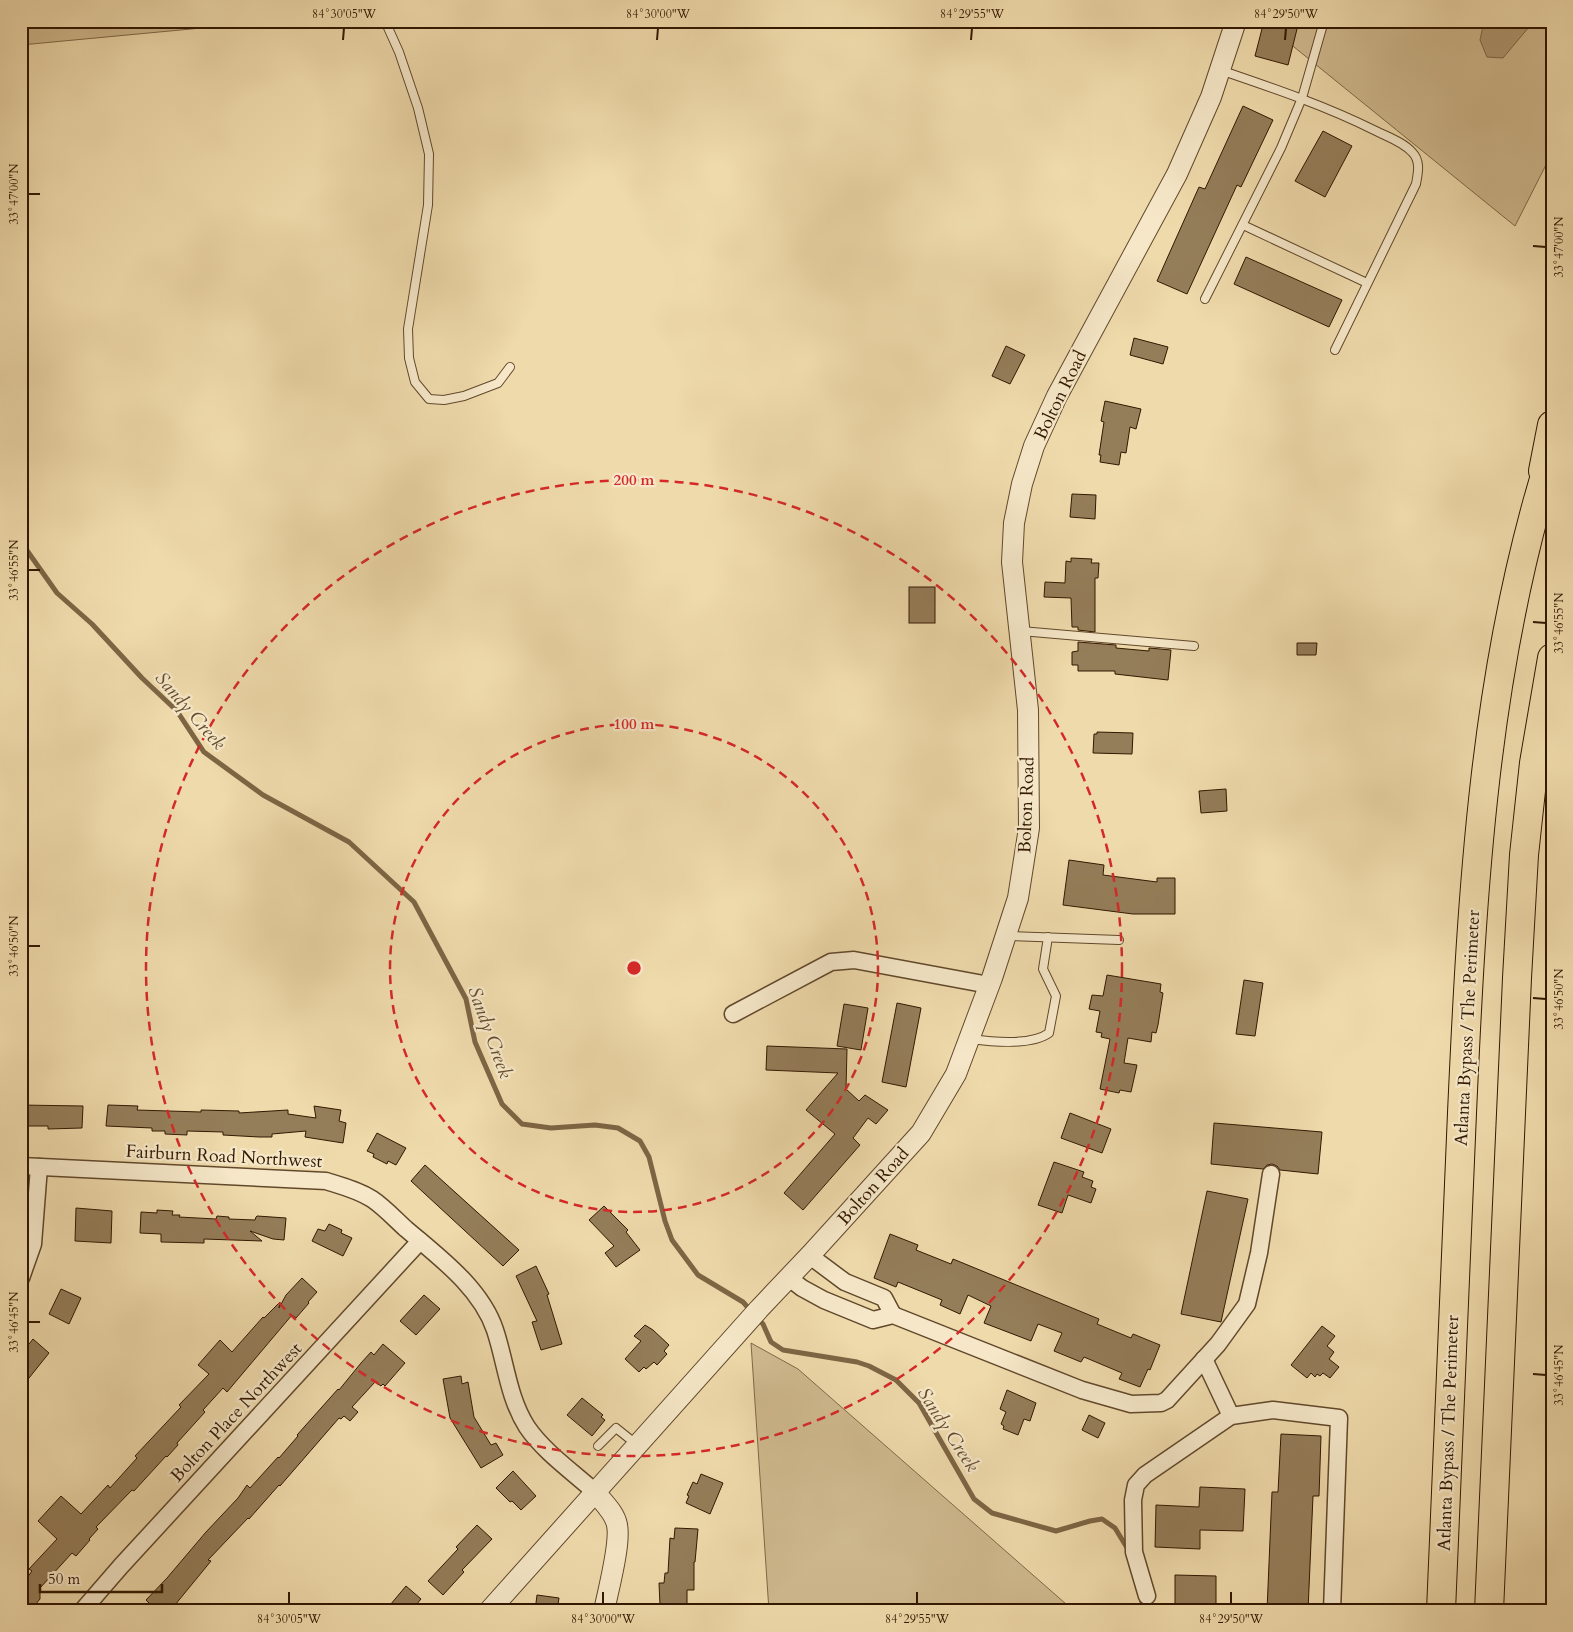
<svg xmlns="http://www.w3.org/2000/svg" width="1573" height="1632" font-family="Cardo,serif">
  <rect width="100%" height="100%" fill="#efdaab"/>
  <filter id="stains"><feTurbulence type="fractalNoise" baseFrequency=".004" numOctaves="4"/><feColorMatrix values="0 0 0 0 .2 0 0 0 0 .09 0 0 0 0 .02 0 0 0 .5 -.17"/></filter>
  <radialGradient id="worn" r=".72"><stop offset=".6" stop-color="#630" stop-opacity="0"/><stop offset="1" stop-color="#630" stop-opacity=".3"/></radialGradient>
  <g fill="#cfb98e" stroke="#806847">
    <path d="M 21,21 L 276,21 L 21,45 Z"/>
    <path d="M 1262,21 L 1552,21 L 1552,153 L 1515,226 Z"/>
    <path d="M 751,1343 L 798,1369 L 1074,1611 L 769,1611 Z"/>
  </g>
  <path fill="#af9871" stroke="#7d6544" d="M 1484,21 L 1534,21 L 1503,58 L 1487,57 L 1480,40 Z"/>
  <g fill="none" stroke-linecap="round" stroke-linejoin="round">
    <g stroke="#7d6544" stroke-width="5">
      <path d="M 21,542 L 57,593 L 92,624 L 142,678 L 177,711 L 204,752 L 263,795 L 349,842 L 414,902 L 466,999 L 475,1042 L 502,1104 L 522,1124 L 551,1128 L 595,1125 L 618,1128 L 640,1141 L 649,1157 L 665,1221 L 672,1240 L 698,1275 L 743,1302 L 751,1311"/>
      <path d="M 757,1318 L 763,1324 L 771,1342 L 783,1350 L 857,1362 L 869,1366 L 896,1380 L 919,1403 L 974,1499 L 992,1513 L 1056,1531 L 1090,1521 L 1102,1519 L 1115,1528 L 1129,1551"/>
      <path d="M 1142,1598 L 1142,1611"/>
    </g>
  </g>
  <g fill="#947d59" stroke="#321800">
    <path d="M 1264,21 L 1299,21 L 1288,65 L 1255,56 Z"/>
    <path d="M 1243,106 L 1273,120 L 1241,187 L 1237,185 L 1187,294 L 1157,281 L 1199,187 L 1205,189 Z"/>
    <path d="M 1323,131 L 1352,146 L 1325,197 L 1295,181 Z"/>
    <path d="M 1246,257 L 1342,300 L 1329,327 L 1234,284 Z"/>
    <path d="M 1134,338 L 1168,347 L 1163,364 L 1130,355 Z"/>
    <path d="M 1006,346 L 1025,355 L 1010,384 L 992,376 Z"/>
    <path d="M 1105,401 L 1141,409 L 1136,429 L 1130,427 L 1126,453 L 1121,452 L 1119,465 L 1100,462 L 1101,455 L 1099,455 L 1104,422 L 1101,421 Z"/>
    <path d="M 1072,494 L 1096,495 L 1095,519 L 1070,517 Z"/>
    <path d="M 1071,558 L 1092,559 L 1091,563 L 1099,563 L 1098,578 L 1095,578 L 1095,632 L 1078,630 L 1078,627 L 1072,627 L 1071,598 L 1044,597 L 1045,582 L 1065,583 L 1066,561 L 1071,562 Z"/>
    <rect x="909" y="587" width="26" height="36"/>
    <path d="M 1078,642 L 1116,645 L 1116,648 L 1149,651 L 1149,648 L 1171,650 L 1168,680 L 1115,674 L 1115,671 L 1078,671 L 1078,665 L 1072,665 L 1072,652 L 1078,651 Z"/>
    <path d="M 1297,643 L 1317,643 L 1316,655 L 1297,655 Z"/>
    <path d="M 1097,732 L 1133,733 L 1132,754 L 1093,753 L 1094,734 L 1097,734 Z"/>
    <path d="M 1226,789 L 1227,811 L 1201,813 L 1199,791 Z"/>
    <path d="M 1069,860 L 1104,865 L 1103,875 L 1157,882 L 1157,878 L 1175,878 L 1175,914 L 1133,914 L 1063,905 Z"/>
    <path d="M 1107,975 L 1161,984 L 1160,992 L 1163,993 L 1158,1025 L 1156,1033 L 1152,1032 L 1151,1042 L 1128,1038 L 1124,1063 L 1137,1065 L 1131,1092 L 1120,1090 L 1119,1093 L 1100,1089 L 1110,1039 L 1101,1037 L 1102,1033 L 1096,1032 L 1100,1011 L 1089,1009 L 1092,995 L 1103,996 Z"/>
    <path d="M 1244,980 L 1263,983 L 1255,1036 L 1236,1034 Z"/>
    <path d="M 897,1003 L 921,1008 L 906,1087 L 882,1082 Z"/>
    <path d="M 844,1004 L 868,1008 L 861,1050 L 837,1046 Z"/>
    <path d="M 767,1046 L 847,1049 L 846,1089 L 859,1101 L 865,1095 L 888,1110 L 876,1124 L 868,1118 L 853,1138 L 860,1145 L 803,1210 L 784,1193 L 835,1134 L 806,1110 L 838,1073 L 766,1070 Z"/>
    <path d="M 21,1105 L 83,1106 L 82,1128 L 48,1129 L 48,1126 L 21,1126 Z"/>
    <path d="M 108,1105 L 138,1106 L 137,1110 L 201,1112 L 201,1110 L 239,1111 L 239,1113 L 288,1110 L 288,1114 L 316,1118 L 314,1106 L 341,1110 L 339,1121 L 346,1123 L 343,1143 L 305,1137 L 306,1131 L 272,1134 L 272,1137 L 259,1137 L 223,1135 L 223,1132 L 187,1131 L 187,1135 L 165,1134 L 165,1131 L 152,1131 L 152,1128 L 106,1126 Z"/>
    <path d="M 1070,1113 L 1111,1129 L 1102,1153 L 1061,1138 Z"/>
    <path d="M 1214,1123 L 1322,1132 L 1318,1174 L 1280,1170 L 1277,1166 L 1272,1164 L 1267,1165 L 1263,1169 L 1211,1164 Z"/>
    <path d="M 377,1133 L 406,1148 L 396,1165 L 388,1161 L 387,1164 L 373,1157 L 374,1154 L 367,1151 Z"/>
    <path d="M 1054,1162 L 1084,1172 L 1082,1177 L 1093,1181 L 1091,1187 L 1096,1189 L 1091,1203 L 1068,1195 L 1062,1213 L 1038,1205 Z"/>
    <path d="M 425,1165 L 519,1250 L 503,1266 L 411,1181 Z"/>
    <path d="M 1207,1191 L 1248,1199 L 1221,1322 L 1181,1314 Z"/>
    <path d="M 604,1206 L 628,1230 L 626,1232 L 640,1250 L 616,1267 L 605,1253 L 614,1246 L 589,1220 Z"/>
    <path d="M 76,1208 L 112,1211 L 111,1243 L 75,1241 Z"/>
    <path d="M 157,1210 L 173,1211 L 172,1215 L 180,1215 L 179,1217 L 216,1219 L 217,1216 L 229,1217 L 229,1219 L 255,1220 L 256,1217 L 257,1216 L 286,1218 L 284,1240 L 273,1239 L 250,1231 L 262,1241 L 204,1239 L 204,1243 L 161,1242 L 161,1234 L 140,1233 L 141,1212 L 157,1213 Z"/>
    <path d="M 329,1224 L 342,1230 L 341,1233 L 352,1238 L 343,1256 L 312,1241 L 318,1229 L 325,1231 Z"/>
    <path d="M 890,1234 L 918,1245 L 916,1250 L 951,1264 L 953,1259 L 1099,1319 L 1097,1324 L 1131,1338 L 1133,1334 L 1160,1345 L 1150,1370 L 1148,1369 L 1140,1387 L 1119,1379 L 1122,1373 L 1084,1357 L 1081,1362 L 1054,1351 L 1062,1333 L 1038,1324 L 1031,1341 L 984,1323 L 991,1306 L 968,1295 L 960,1314 L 940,1305 L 942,1300 L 898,1282 L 896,1287 L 874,1278 Z"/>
    <path d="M 536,1266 L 549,1294 L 547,1295 L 562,1344 L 541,1350 L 532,1322 L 537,1321 L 516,1276 Z"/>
    <path d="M 302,1278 L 317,1292 L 308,1302 L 309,1303 L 296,1318 L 292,1315 L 227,1392 L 223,1388 L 203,1410 L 205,1412 L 177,1443 L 178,1445 L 167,1457 L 166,1456 L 134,1491 L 132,1490 L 96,1527 L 98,1529 L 89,1539 L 90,1540 L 76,1556 L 72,1553 L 40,1588 L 40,1599 L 30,1611 L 21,1611 L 21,1586 L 32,1571 L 29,1569 L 57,1539 L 38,1521 L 61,1496 L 81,1514 L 108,1485 L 110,1488 L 137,1458 L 135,1456 L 181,1407 L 179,1405 L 209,1374 L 198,1365 L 220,1340 L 232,1352 L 263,1317 L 264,1318 L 280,1302 L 279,1308 L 286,1295 Z"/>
    <path d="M 61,1289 L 81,1298 L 69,1324 L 49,1314 Z"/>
    <path d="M 424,1295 L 440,1309 L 416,1335 L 400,1321 Z"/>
    <path d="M 645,1325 L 653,1330 L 669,1345 L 664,1351 L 667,1354 L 657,1365 L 654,1362 L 646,1369 L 644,1367 L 639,1372 L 625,1359 L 641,1341 L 634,1336 Z"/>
    <path d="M 1322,1326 L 1335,1336 L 1327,1346 L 1334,1352 L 1329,1359 L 1339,1367 L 1330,1378 L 1323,1373 L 1320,1376 L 1317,1374 L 1315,1377 L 1311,1373 L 1307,1378 L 1291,1365 Z"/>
    <path d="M 33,1339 L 49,1353 L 21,1388 L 21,1354 Z"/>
    <path d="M 383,1344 L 405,1363 L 385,1386 L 383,1384 L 381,1386 L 375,1382 L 352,1407 L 358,1412 L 350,1421 L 344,1416 L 341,1419 L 339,1418 L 280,1486 L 279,1485 L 249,1519 L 248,1518 L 208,1560 L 211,1561 L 170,1611 L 140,1611 L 149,1603 L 146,1600 L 167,1578 L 206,1532 L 238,1498 L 247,1485 L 250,1488 L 278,1457 L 279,1458 L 298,1436 L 297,1435 L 338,1389 L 339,1390 L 361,1363 L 371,1352 L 374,1355 Z"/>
    <path d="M 461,1376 L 462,1384 L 468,1382 L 474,1417 L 491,1445 L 496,1443 L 503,1455 L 481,1468 L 450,1418 L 443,1379 Z"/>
    <path d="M 1007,1390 L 1036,1403 L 1030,1421 L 1024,1419 L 1018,1435 L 1003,1429 L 1004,1426 L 1001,1424 L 1006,1412 L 1000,1409 Z"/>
    <path d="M 582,1398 L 603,1415 L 601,1417 L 605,1420 L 592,1436 L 567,1415 Z"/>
    <path d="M 1089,1415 L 1105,1423 L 1098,1438 L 1082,1430 Z"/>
    <path d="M 1281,1434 L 1321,1436 L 1319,1496 L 1313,1496 L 1308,1611 L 1267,1611 L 1272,1492 L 1278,1492 Z"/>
    <path d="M 513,1471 L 536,1496 L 521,1510 L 512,1501 L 510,1502 L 496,1488 Z"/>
    <path d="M 701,1474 L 723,1483 L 710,1514 L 686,1503 L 689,1496 L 687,1495 L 693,1482 L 697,1484 Z"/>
    <path d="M 1200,1487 L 1245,1489 L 1243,1531 L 1200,1530 L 1200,1549 L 1155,1547 L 1156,1505 L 1199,1507 Z"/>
    <path d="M 477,1525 L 492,1539 L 462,1570 L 464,1572 L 443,1595 L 428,1581 L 458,1549 L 456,1547 Z"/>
    <path d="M 675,1528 L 698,1529 L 695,1562 L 694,1562 L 694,1590 L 687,1590 L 687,1604 L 660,1605 L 659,1583 L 664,1583 L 665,1573 L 668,1573 L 670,1538 L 674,1539 Z"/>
    <path d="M 1175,1575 L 1216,1576 L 1216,1611 L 1175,1611 Z"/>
    <path d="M 406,1586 L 421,1599 L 411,1611 L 385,1611 Z"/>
    <path d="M 537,1595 L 559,1598 L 557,1611 L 535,1611 Z"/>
  </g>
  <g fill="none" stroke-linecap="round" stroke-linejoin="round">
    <defs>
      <g id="service">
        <path d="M 385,21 L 399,52 L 418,108 L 429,154 L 428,205 L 408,329 L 409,358 L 415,382 L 429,399 L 444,400 L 464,396 L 498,383 L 510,367"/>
        <path d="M 1220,70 C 1273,88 1326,106 1376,131 C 1388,137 1403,142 1412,152 C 1421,161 1418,173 1416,184 L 1335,350"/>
        <path d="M 1243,225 L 1367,283"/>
        <path d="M 1205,299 L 1281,148 L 1302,98 L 1324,21"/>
        <path d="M 1021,631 L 1194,646"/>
        <path d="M 1008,936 L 1119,940"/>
        <path d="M 971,1039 C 993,1042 1031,1046 1049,1033 L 1056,996 L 1043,969 L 1048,937"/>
        <path d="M 598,1446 L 616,1428 L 636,1444"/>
      </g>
      <g id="minor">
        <path d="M 733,1014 L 831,962 L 854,960 L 989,985"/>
        <path d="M 21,1166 L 326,1181 C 342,1186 358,1190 372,1199 C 384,1207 395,1219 406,1229 C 439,1257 481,1288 495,1330 C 506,1363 508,1397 527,1427 C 544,1452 573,1472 595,1492"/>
        <path d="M 810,1256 L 845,1282 L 884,1298 L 893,1315"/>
        <path d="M 21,1278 L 33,1244 L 39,1167"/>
        <path d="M 789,1278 L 802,1288 L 824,1300 L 873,1320 L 893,1315 L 1082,1390 L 1131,1404 L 1161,1403 L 1167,1400 L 1218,1344 L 1247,1304 L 1259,1253 L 1271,1174"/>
        <path d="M 1204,1359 L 1231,1416"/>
        <path d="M 1147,1596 L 1134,1552 L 1133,1500 L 1136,1485 L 1145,1475 L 1231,1416 L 1273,1410 L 1339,1418 L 1332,1611"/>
        <path d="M 82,1611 L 121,1566 L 420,1241"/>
      </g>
      <g id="tertiary">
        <path d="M 595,1492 C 603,1502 615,1513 617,1525 C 621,1543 608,1591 604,1611"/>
        <path d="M 489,1611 L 759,1309 L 812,1253 L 921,1133 L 956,1074 L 992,978 L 1018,898 L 1029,828 L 1028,710 L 1012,562 L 1014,523 L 1022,484 L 1034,446 L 1057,396 L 1177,174 L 1211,97 L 1236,21"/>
      </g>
      <g id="motorway">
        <path d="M 1543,471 L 1552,425"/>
        <path d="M 1441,1611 C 1448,1445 1455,1279 1462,1113 C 1472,891 1484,666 1552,453"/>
        <path d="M 1489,1611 L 1517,978 L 1524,855 L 1534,763 L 1552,658"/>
      </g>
    </defs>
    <use href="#service" stroke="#61482b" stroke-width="10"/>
    <use href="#minor" stroke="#61482b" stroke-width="19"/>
    <use href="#tertiary" stroke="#61482b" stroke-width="22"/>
    <use href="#motorway" stroke="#321800" stroke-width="30"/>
    <use href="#service" stroke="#f5e7c8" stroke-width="8"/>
    <use href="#minor" stroke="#f5e7c8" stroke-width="16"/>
    <use href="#tertiary" stroke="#f5e7c8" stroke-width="20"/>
    <use href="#motorway" stroke="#efdaab" stroke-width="28"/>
  </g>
  <path fill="none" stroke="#321800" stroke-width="2" d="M 343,40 L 344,28M 657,40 L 658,28M 971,40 L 972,28M 1285,40 L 1286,28M 28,194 L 40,194M 1533,246 L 1546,247M 28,570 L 40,570M 1533,622 L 1546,623M 28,946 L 40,946M 1533,998 L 1546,999M 28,1322 L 40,1322M 1533,1374 L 1546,1375M 289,1604 L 289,1592M 603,1604 L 603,1592M 917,1604 L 917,1592M 1231,1604 L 1231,1592"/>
  <g fill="none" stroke="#d62828" stroke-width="2.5" stroke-dasharray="9 6">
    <circle cx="634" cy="968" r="244"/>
    <circle cx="634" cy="968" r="488"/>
  </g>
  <g text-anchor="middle" stroke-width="4.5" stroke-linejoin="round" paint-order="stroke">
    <g font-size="18" fill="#321800" stroke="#f5e7c8">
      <text transform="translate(1060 395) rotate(-64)" y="6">Bolton Road</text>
      <text transform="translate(1026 805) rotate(-88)" y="6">Bolton Road</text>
      <text transform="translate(1467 1028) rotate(-87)" y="6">Atlanta Bypass / The Perimeter</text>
      <text transform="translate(224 1156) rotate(3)" y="6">Fairburn Road Northwest</text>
      <text transform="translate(873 1186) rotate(-48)" y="6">Bolton Road</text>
      <text transform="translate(236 1412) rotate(-47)" y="6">Bolton Place Northwest</text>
      <text transform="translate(1448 1433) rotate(-88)" y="6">Atlanta Bypass / The Perimeter</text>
    </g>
    <g font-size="19" font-style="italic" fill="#644b2d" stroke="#f5e7c8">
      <text transform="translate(191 710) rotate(49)" y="7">Sandy Creek</text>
      <text transform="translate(491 1032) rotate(70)" y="7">Sandy Creek</text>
      <text transform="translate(949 1429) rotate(57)" y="7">Sandy Creek</text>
    </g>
  </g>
  <circle cx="634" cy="968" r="8" fill="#d62828" stroke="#f5e7c8" stroke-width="2.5"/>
  <g font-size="15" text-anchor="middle" font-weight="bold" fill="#d62828" stroke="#f5e7c8" stroke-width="4.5" stroke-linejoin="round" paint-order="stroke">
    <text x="634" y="485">200 m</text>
    <text x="634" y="729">100 m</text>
  </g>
  <rect width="1573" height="1632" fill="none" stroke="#efdaab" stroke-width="55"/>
  <path d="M40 1584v8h122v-8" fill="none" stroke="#321800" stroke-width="2.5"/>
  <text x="48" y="1584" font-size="15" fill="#321800" stroke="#f5e7c8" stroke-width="4" paint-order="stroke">50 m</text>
  <rect x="28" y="28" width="1518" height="1576" fill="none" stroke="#321800" stroke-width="2"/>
  <g font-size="12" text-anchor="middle" fill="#321800">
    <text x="344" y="18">84°30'05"W</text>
    <text x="658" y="18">84°30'00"W</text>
    <text x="972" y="18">84°29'55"W</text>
    <text x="1286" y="18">84°29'50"W</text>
    <text transform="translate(14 194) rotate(-90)" y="4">33°47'00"N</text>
    <text transform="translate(1559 247) rotate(-90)" y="4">33°47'00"N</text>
    <text transform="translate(14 570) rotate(-90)" y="4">33°46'55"N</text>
    <text transform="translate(1559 623) rotate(-90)" y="4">33°46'55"N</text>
    <text transform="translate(14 946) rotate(-90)" y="4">33°46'50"N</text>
    <text transform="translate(1559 999) rotate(-90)" y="4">33°46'50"N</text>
    <text transform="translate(14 1322) rotate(-90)" y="4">33°46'45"N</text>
    <text transform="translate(1559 1375) rotate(-90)" y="4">33°46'45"N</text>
    <text x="289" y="1623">84°30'05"W</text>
    <text x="603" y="1623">84°30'00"W</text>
    <text x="917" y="1623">84°29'55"W</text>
    <text x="1231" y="1623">84°29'50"W</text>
  </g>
  <rect width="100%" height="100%" filter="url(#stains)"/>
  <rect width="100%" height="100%" fill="url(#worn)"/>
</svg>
